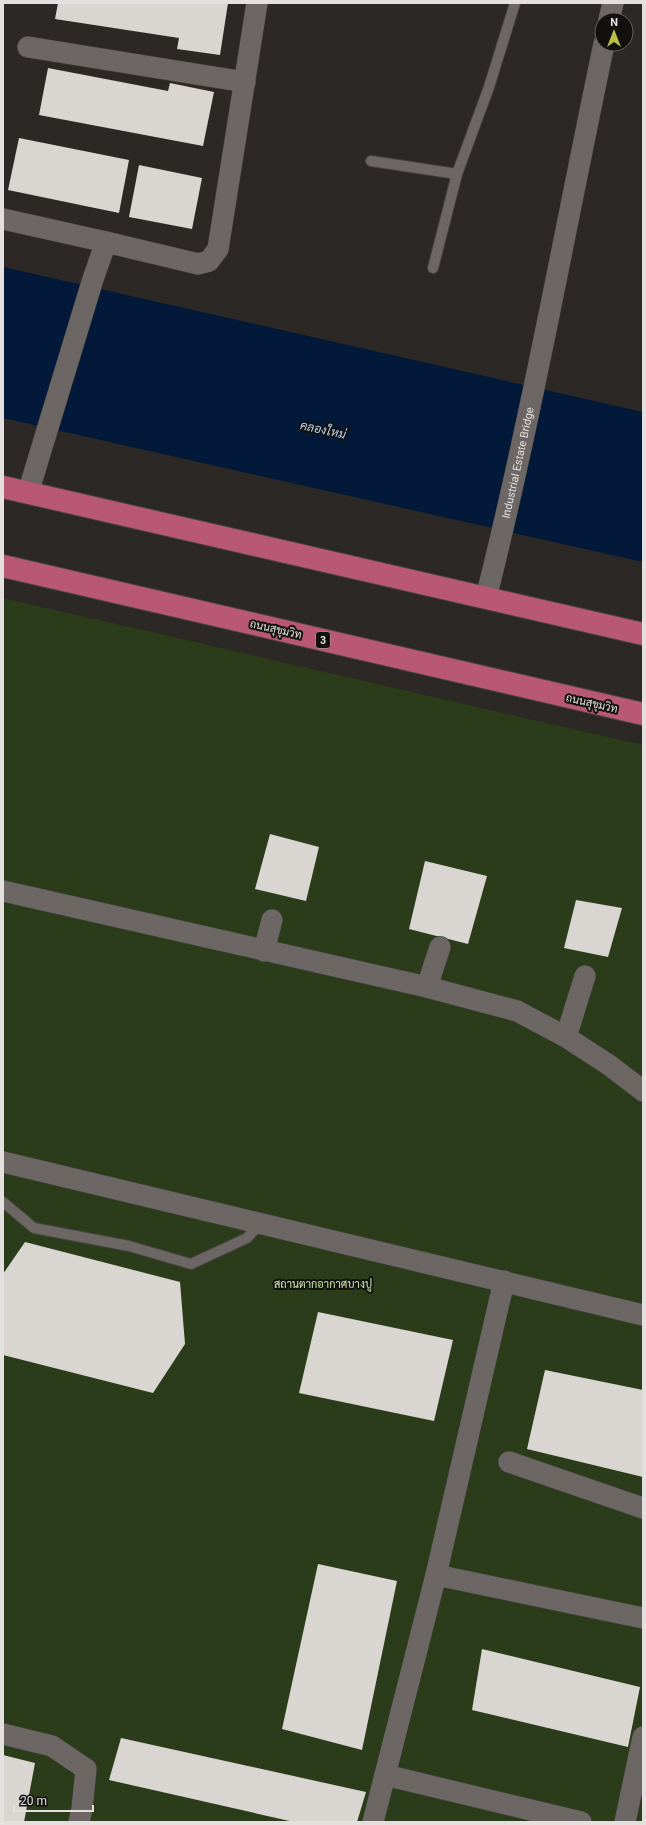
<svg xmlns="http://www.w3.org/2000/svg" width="646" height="1825" font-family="Roboto,Sarabun,sans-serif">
  <rect width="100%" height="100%" fill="#2c2825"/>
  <path fill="#2b3c1a" d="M 3,598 L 643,745 L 643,1822 L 3,1822 Z"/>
  <path fill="#031939" d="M 3,267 L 643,412 L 643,562 L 3,418 Z"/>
  <g fill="#d9d6d1">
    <path d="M 58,3 L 228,3 L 220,55 L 177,49 L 179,38 L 55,19 Z"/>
    <path d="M 48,68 L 168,91 L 170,83 L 214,92 L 203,146 L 39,115 Z"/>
    <path d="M 19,138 L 129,160 L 119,213 L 8,190 Z"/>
    <path d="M 139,165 L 202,178 L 192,229 L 129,217 Z"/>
    <path d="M 270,834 L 319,847 L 306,901 L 255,889 Z"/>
    <path d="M 425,861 L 487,876 L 468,944 L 409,929 Z"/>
    <path d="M 576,900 L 622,908 L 608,957 L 564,948 Z"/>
    <path d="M 25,1242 L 180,1282 L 185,1344 L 153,1393 L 3,1355 L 3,1274 Z"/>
    <path d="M 318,1312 L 453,1340 L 434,1421 L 299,1393 Z"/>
    <path d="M 545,1370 L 643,1390 L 643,1477 L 527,1449 Z"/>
    <path d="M 318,1564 L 397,1581 L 362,1750 L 282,1729 Z"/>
    <path d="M 482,1649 L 640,1687 L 628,1747 L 472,1710 Z"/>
    <path d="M 121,1738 L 366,1792 L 357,1822 L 294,1822 L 109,1780 Z"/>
    <path d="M 3,1755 L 35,1763 L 24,1822 L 3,1822 Z"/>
  </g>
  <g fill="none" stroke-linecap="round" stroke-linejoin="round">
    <defs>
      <g id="service">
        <path d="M 371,161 L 457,174 L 489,87 L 515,3"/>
        <path d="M 433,268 L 457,174"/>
        <path d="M 3,1202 L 34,1228 L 129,1246 L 191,1264 L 247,1238 L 261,1223"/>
      </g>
      <g id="minor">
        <path d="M 609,20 L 613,3"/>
        <path d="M 28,47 L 245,82"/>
        <path d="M 3,219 L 106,242 L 198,264 L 209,261 L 218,249 L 257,3"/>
        <path d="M 28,493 L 93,279 L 106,242"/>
        <path id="s1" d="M 486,598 C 532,415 565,229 604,44"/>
        <path d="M 3,891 L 427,987 L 517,1011 L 566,1037 L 609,1065 L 643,1091"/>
        <path d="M 264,951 L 272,920"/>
        <path d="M 427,987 L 440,947"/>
        <path d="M 566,1037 L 585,976"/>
        <path d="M 3,1162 L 643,1315"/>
        <path d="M 509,1462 L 643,1508"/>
        <path d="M 436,1575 L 643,1618"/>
        <path d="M 3,1734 L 52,1746 L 86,1769 L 82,1809 L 79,1822"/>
        <path d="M 385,1775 L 581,1822"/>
        <path d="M 373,1822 L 436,1575 L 504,1281"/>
        <path d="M 625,1822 L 643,1737"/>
      </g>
      <g id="trunk">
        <path d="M 3,487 L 643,634"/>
        <path d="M 3,566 L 643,714"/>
      </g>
    </defs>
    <use href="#service" stroke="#464340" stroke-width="12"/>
    <use href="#minor" stroke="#464340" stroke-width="22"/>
    <use href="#trunk" stroke="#464340" stroke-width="24"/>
    <use href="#service" stroke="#6c6764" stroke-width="10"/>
    <use href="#minor" stroke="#6c6764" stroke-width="21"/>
    <use href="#trunk" stroke="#b95874" stroke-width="22"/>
  </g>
  <g text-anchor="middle" stroke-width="4" stroke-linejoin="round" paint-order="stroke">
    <rect fill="#131110" stroke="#a5a2a1" stroke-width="1" x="316" y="632" width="14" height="16" rx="3"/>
    <g font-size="10" font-weight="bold" fill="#e3e0df">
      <text x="323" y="644">3</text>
    </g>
    <g font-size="11" fill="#e3e0df" stroke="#131110">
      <text dy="4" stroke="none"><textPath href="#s1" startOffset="139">Industrial Estate Bridge</textPath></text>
      <text transform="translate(276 629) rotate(13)" y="4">ถนนสุขุมวิท</text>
      <text transform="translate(592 703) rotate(13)" y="4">ถนนสุขุมวิท</text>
    </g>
    <g font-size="11" fill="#c7eca7" stroke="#131110">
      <text x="323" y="1288">สถานตากอากาศบางปู</text>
    </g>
    <g font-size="12" font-style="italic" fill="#b7d1f6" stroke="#131110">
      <text transform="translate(323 430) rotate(12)" y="4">คลองใหม่</text>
    </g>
  </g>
  <rect width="646" height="1825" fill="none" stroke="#e3e0df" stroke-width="8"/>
  <g transform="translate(614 32)"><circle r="19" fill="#131110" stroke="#666463"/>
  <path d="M0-3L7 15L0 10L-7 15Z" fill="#bdbf43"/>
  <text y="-6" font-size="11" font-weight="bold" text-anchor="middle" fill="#e3e0df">N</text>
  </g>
  <path d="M14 1805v6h79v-6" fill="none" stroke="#e3e0df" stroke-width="2"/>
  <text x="20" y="1805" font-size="12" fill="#e3e0df" stroke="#131110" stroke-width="3" paint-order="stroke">20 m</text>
</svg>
